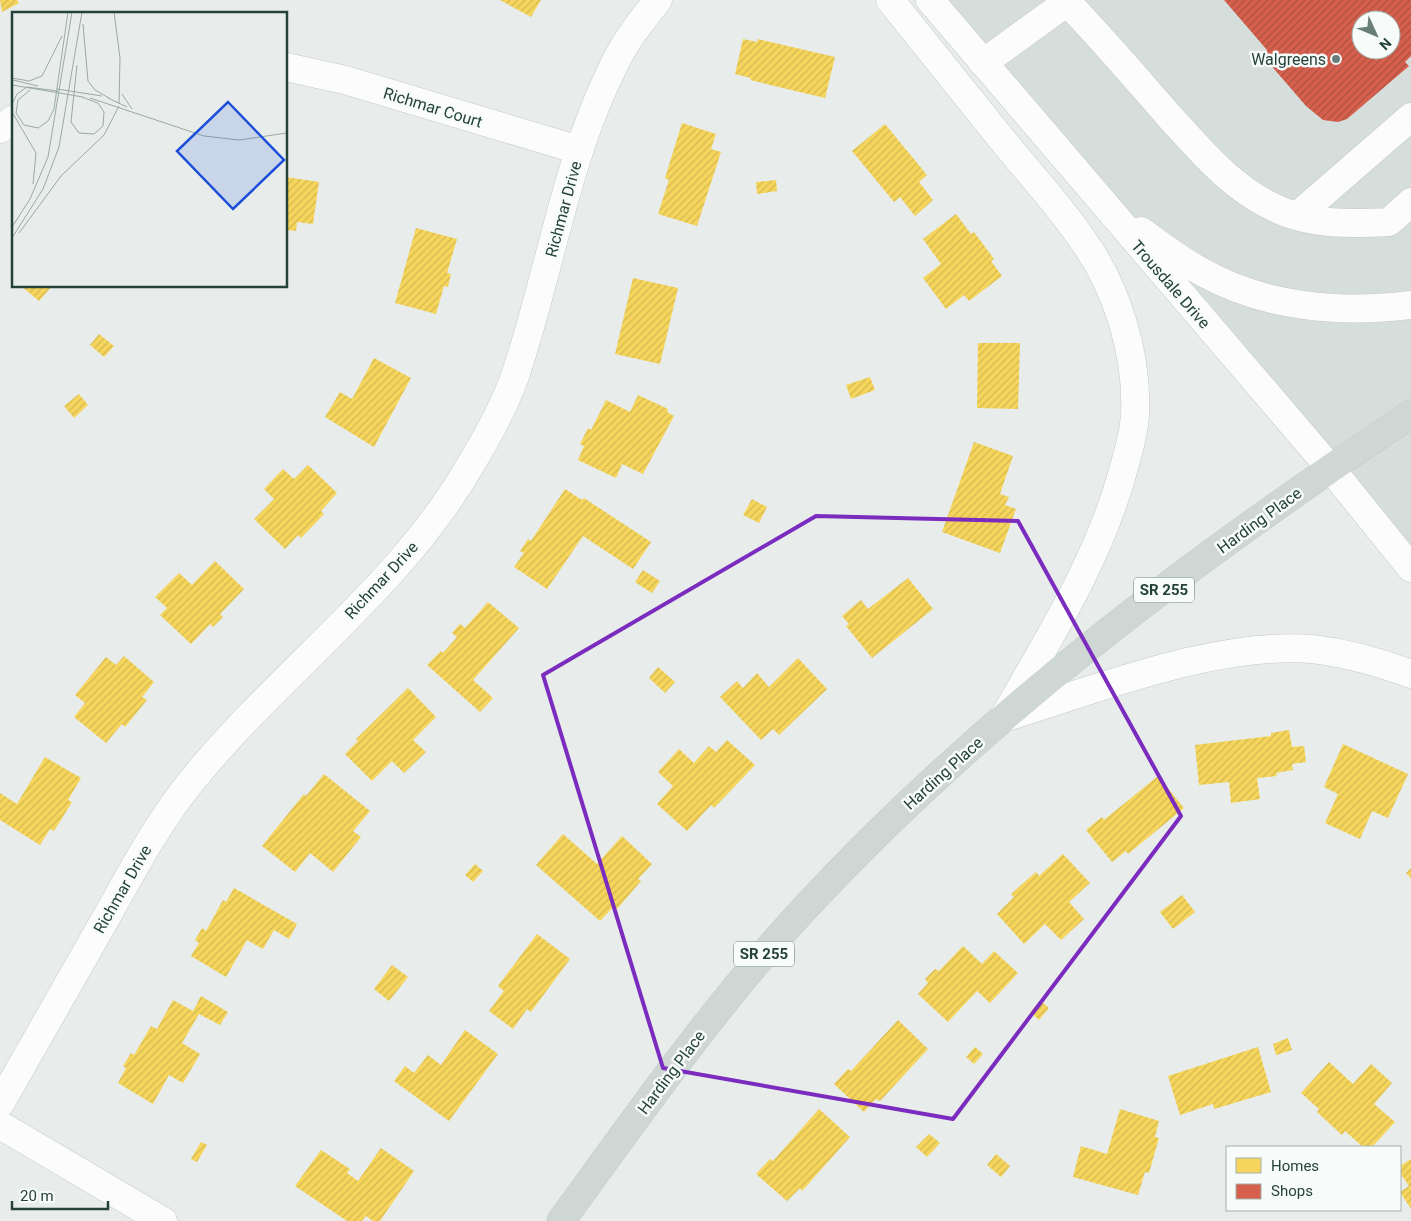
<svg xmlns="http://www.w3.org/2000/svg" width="1411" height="1221" font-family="Roboto,sans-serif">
  <defs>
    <pattern id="homes-hatch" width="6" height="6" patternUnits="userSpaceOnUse" patternTransform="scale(1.25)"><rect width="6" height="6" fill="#f6d55c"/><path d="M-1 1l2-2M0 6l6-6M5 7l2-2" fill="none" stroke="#d3b851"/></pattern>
    <pattern id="shops-hatch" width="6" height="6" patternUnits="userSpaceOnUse" patternTransform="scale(1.25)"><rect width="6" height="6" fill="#d6604d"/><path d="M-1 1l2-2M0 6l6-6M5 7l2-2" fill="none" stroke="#ad5141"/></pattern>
  </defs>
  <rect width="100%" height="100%" fill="#e8edeb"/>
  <path fill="#d6dedb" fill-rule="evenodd" d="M 932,0 L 1411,0 L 1411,568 ZM 1361,20 L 1391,20 L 1391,50 L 1361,50 Z"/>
  <g fill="url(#homes-hatch)">
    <path d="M 0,0 L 17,0 L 19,3 L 2,12 Z"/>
    <path d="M 500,0 L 541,0 L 531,17 Z"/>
    <path d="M 743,39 L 757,42 L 758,39 L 835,57 L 825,98 L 750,80 L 751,78 L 735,74 Z"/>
    <path d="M 682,123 L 716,134 L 711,149 L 721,152 L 697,226 L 658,214 L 669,180 L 665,178 Z"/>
    <path d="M 885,124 L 927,175 L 919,182 L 933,200 L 915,216 L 900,197 L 894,202 L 852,151 Z"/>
    <path d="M 286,177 L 319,182 L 313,224 L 297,222 L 296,231 L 286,230 Z"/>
    <path d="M 776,180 L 777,191 L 757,194 L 756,182 Z"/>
    <path d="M 956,214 L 971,234 L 974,232 L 994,259 L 991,261 L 1002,276 L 969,301 L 964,295 L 946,309 L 923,278 L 941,264 L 923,239 Z"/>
    <path d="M 416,228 L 457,239 L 447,273 L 451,274 L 448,287 L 444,286 L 436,314 L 395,303 Z"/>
    <path d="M 633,278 L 678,288 L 660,364 L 615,354 Z"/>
    <path d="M 21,286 L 52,286 L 39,301 Z"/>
    <path d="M 99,334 L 114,346 L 104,357 L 90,345 Z"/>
    <path d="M 978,343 L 1020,343 L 1018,409 L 977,408 Z"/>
    <path d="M 374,358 L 411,378 L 374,447 L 325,417 L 340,392 L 352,399 Z"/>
    <path d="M 870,377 L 875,390 L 851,399 L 846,385 Z"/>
    <path d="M 79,394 L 88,405 L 74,418 L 64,406 Z"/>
    <path d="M 638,395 L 668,409 L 667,412 L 674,416 L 643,474 L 622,464 L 616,478 L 578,460 L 584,446 L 580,444 L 588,428 L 591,430 L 606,400 L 630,412 Z"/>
    <path d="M 974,442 L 1013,456 L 1000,494 L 1009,497 L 1005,505 L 1016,509 L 1000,553 L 942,532 Z"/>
    <path d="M 308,465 L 337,493 L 321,511 L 324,514 L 301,538 L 298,535 L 285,549 L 254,519 L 274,499 L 264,489 L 283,469 L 294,479 Z"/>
    <path d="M 565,489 L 582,500 L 584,498 L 651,542 L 633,569 L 583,536 L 547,589 L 514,567 L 524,553 L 520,551 L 528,539 L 531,541 Z"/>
    <path d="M 752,499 L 767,507 L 759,523 L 743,515 Z"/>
    <path d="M 215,561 L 244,589 L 220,614 L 223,617 L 213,627 L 210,624 L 191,644 L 160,615 L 167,608 L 155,597 L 179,573 L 192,585 Z"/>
    <path d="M 643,570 L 660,581 L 652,593 L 635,582 Z"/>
    <path d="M 908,578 L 933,609 L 872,658 L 846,626 L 849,624 L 842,616 L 861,600 L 868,609 Z"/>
    <path d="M 488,602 L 519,628 L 473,680 L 493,698 L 480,712 L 427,665 L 441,651 L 443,653 L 457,637 L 452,633 L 460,624 L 465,628 Z"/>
    <path d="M 124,656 L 154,682 L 142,697 L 147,700 L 125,727 L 122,724 L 106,743 L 74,717 L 85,703 L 75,695 L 106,657 L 116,665 Z"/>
    <path d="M 798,658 L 827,689 L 779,735 L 773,729 L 761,740 L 720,697 L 737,681 L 743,688 L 757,673 L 769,687 Z"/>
    <path d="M 658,667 L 675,682 L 665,693 L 649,678 Z"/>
    <path d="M 408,688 L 436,717 L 413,740 L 426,752 L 404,773 L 392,761 L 372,781 L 345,754 L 358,741 L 356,739 Z"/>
    <path d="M 1289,730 L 1292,747 L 1304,746 L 1306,762 L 1292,764 L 1293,770 L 1276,773 L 1277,776 L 1257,778 L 1260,799 L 1231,803 L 1229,782 L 1199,785 L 1195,745 L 1271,736 L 1271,733 Z"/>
    <path d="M 727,740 L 755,765 L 714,808 L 711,805 L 687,831 L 657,804 L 673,786 L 658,772 L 679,749 L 694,763 L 709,746 L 716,752 Z"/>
    <path d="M 1343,744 L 1408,774 L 1388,818 L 1372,811 L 1360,839 L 1325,823 L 1338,794 L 1324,787 Z"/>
    <path d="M 45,757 L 81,778 L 68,800 L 72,802 L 54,831 L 50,829 L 40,845 L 0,820 L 0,793 L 17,804 Z"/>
    <path d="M 324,774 L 370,811 L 353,831 L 361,837 L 333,872 L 310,853 L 295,872 L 262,846 L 304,794 L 306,796 Z"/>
    <path d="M 1158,776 L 1184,808 L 1128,854 L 1126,851 L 1112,862 L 1086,830 L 1102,817 L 1104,820 Z"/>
    <path d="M 563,834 L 597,864 L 622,836 L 652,864 L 638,879 L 641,881 L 617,909 L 614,906 L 600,921 L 536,865 Z"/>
    <path d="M 1063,854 L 1090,883 L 1069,902 L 1084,919 L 1061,940 L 1045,924 L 1024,944 L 997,914 L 1014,897 L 1011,894 L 1036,872 L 1039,876 Z"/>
    <path d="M 475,864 L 483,871 L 473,882 L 465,875 Z"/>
    <path d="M 1411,868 L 1411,878 L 1406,873 Z"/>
    <path d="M 234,888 L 297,924 L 289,939 L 274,930 L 263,949 L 247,940 L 226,977 L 191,956 L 199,943 L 195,940 L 202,928 L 206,931 L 223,900 L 226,902 Z"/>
    <path d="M 1182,895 L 1195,912 L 1173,929 L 1160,912 Z"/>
    <path d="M 537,934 L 570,959 L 531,1012 L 527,1009 L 513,1029 L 489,1011 L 504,991 L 498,986 Z"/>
    <path d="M 963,946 L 982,964 L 994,951 L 1018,973 L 990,1003 L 977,991 L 948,1022 L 918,994 L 928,983 L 925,979 L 935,969 L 939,971 Z"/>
    <path d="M 392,965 L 408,977 L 389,1001 L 374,989 Z"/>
    <path d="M 201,996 L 228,1012 L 220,1025 L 199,1014 L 182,1043 L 200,1054 L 183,1083 L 169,1075 L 153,1104 L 118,1083 L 126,1068 L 123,1066 L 131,1053 L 134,1055 L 151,1026 L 157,1029 L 173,1000 L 193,1011 Z"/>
    <path d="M 1041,1001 L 1049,1008 L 1039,1020 L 1030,1012 Z"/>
    <path d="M 898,1020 L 928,1049 L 880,1101 L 876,1099 L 864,1112 L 834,1084 L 848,1069 L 851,1071 Z"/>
    <path d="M 465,1030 L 498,1054 L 449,1121 L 394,1081 L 405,1066 L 414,1073 L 428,1055 L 441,1065 Z"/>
    <path d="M 1288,1038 L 1292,1050 L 1276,1055 L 1273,1044 Z"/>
    <path d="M 975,1047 L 983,1054 L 974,1064 L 966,1057 Z"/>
    <path d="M 1258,1047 L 1271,1092 L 1214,1109 L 1213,1104 L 1180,1115 L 1168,1076 Z"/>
    <path d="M 1329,1062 L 1353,1084 L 1371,1064 L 1392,1083 L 1374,1104 L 1395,1122 L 1372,1147 L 1363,1147 L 1345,1131 L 1342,1135 L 1317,1112 L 1319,1109 L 1301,1093 Z"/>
    <path d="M 819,1109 L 850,1137 L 802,1191 L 800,1188 L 787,1201 L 756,1174 L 770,1159 L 773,1161 Z"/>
    <path d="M 1120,1109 L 1159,1121 L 1155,1137 L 1159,1138 L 1149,1173 L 1145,1172 L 1138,1195 L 1073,1177 L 1081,1146 L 1107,1154 Z"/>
    <path d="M 929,1134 L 940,1143 L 927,1157 L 916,1147 Z"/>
    <path d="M 201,1142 L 207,1145 L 197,1162 L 191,1159 Z"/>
    <path d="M 381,1148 L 414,1171 L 380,1221 L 373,1221 L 366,1216 L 362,1221 L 347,1221 L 295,1186 L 321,1150 L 350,1169 L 347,1173 L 358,1181 Z"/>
    <path d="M 996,1154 L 1010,1166 L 1001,1177 L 987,1165 Z"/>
    <path d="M 1411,1159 L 1411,1209 L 1400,1192 L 1409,1186 L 1400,1173 L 1400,1166 Z"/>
  </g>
  <path fill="url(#shops-hatch)" fill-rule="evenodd" d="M 1224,0 L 1411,0 L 1411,56 L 1405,62 L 1409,66 L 1347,119 L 1338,122 L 1323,120 L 1306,106 L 1262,55 L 1267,50 ZM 1361,20 L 1391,20 L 1391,50 L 1361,50 Z"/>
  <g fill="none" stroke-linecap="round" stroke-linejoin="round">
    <defs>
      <g id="minor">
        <path d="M 890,0 C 928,47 966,95 1004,142 C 1030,174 1059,205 1082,239 C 1117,287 1138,355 1135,415 C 1134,434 1128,453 1123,471 C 1099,559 1049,638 1004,717"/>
        <path d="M 930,0 L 1331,469 L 1411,568"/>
        <path d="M 1065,0 C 1101,37 1135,77 1169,116 C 1202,152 1231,188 1277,209 C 1311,225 1352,224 1389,222 L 1411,202"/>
        <path d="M 983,63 L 1070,0"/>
        <path d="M 286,67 L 345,80 L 579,150"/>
        <path d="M 0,129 L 14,119"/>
        <path d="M 1297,216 L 1411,117"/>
        <path d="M 1141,231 C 1161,246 1180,260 1202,272 C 1264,307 1341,314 1411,305"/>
        <path d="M 1003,718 C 1095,690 1217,641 1312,649 C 1346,653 1379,662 1411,674"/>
        <path d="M 0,1104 C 36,1041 71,979 107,916 C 133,870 157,824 190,783 C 279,672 400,588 471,464 C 488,436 504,407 515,376 C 550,273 565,162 614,65 C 625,41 642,20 658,0"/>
        <path d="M 0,1125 L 163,1221"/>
      </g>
      <path id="major" d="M 561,1221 C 639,1114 715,1005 805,908 C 983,716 1195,558 1411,414"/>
    </defs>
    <use href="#minor" stroke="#c5cac8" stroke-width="29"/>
    <use href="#major" stroke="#c3ccc9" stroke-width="29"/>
    <use href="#minor" stroke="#fcfcfc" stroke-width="28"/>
    <use href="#major" stroke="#cfd7d5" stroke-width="28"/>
  </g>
  <path fill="none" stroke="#7b2cbf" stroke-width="4" stroke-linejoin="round" d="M 816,516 L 1018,521 L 1181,816 L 953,1119 L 663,1068 L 543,675 Z"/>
  <circle fill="#697e78" stroke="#f7fbf9" stroke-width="2" cx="1336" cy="59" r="5"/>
  <g text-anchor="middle" stroke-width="5" stroke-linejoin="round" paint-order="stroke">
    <g fill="#f7fbf9" stroke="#637a73" stroke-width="1">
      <rect x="1134" y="577.5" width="60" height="25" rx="4"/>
      <rect x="734" y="941.5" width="60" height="25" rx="4"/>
    </g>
    <g font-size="15" font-weight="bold" fill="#24423a">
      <text x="1164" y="595">SR 255</text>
      <text x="764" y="959">SR 255</text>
    </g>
    <g font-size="16" fill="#24423a" stroke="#f7fbf9" text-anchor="end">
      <text x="1326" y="65">Walgreens</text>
    </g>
    <g font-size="16" fill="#24423a" stroke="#f7fbf9">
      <text transform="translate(433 107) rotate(17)" y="6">Richmar Court</text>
      <text transform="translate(563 209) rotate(-75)" y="6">Richmar Drive</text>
      <text transform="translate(1171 284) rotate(49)" y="6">Trousdale Drive</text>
      <text transform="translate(1259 520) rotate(-36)" y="6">Harding Place</text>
      <text transform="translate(381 580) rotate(-47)" y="6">Richmar Drive</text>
      <text transform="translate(943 773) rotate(-42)" y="6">Harding Place</text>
      <text transform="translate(122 889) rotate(-60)" y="6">Richmar Drive</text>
      <text transform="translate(671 1072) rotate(-53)" y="6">Harding Place</text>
    </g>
  </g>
  <g transform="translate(12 12)">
    <rect width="275" height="275" fill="#e8edeb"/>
    <path fill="none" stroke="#9aa9a4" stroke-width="1" d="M 102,0 L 108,46 L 107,92M 71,12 L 76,69 L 83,78 L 97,86M 65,53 L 59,110 L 67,121 L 82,122 L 91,114 L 92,100 L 86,91 L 70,85M 0,66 L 17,69 L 30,64 L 50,24M 1,68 L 26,74M 0,73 L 71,85M 45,77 L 90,84M 18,78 L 6,88 L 4,101 L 12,113 L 26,116 L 36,109 L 42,97 L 56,0M 110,82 L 120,97M 78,86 L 192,124 L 227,128 L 275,121M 96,86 L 115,95M 0,92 L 5,82 L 15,75 L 46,79M 0,100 L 24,141 L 21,172M 0,215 L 18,187 L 36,145 L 60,0M 7,221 L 49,164 L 92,123 L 107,94M 0,226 L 31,177 L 47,135 L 70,0"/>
    <path fill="#1d4ed8" fill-opacity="0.15" stroke="#1d4ed8" stroke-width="2.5" d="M 216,90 L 272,148 L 221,197 L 165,139 Z"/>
    <rect width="275" height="275" fill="none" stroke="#24423a" stroke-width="2.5"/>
  </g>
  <rect x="1226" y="1146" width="175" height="65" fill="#f7fbf9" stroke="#a3b1ad"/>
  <rect x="1236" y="1158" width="25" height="15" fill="#f6d55c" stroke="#a3b1ad"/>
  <text x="1271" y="1171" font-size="15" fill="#24423a">Homes</text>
  <rect x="1236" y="1184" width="25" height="15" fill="#d6604d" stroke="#a3b1ad"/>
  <text x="1271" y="1196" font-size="15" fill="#24423a">Shops</text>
  <g transform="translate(1376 35) rotate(134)"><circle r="24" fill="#f7fbf9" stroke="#a3b1ad"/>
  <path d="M0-4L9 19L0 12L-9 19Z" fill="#697e78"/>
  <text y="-8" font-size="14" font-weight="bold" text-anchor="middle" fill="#24423a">N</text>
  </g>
  <path d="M12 1201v8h96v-8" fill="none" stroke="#24423a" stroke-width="2.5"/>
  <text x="20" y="1201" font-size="15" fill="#24423a" stroke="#f7fbf9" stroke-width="4" paint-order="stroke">20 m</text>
</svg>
